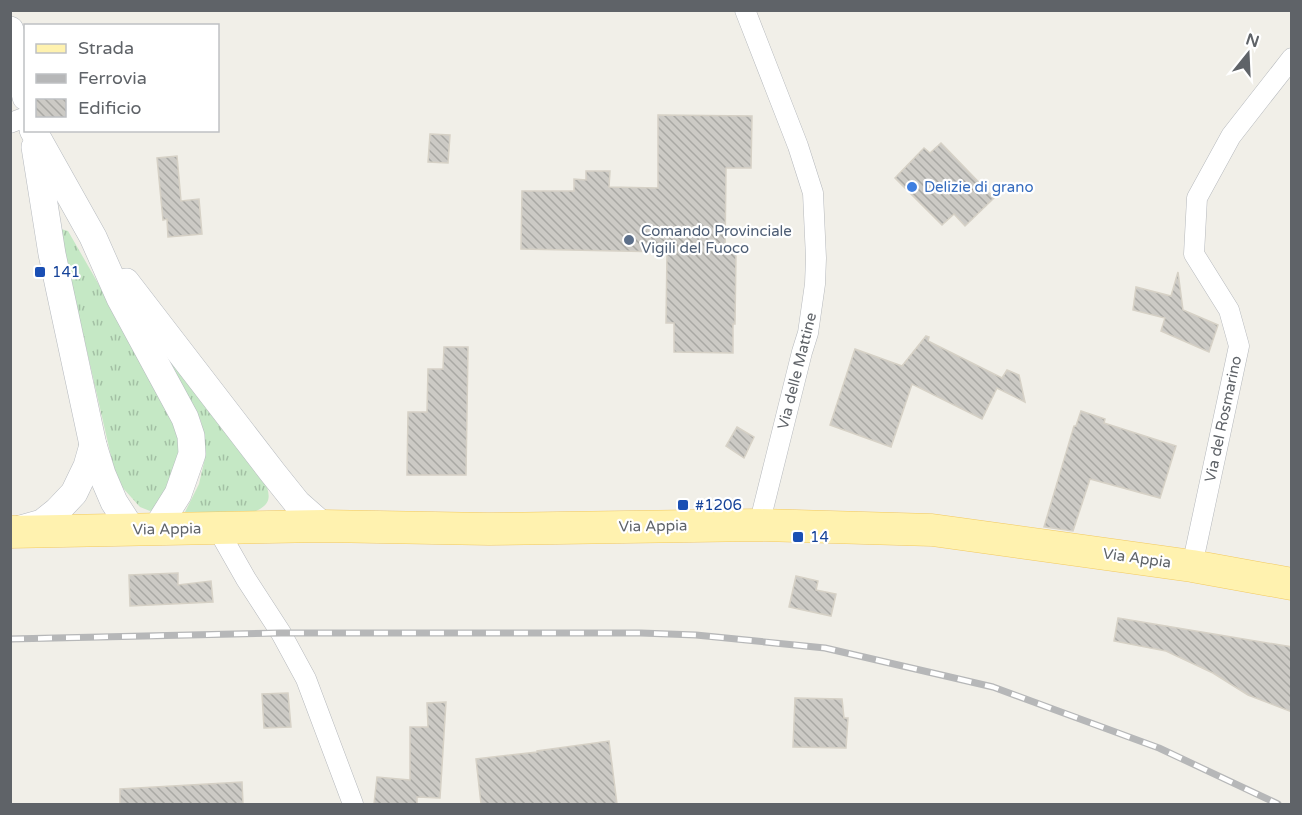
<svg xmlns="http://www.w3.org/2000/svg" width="1302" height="815" font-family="'Varela Round',sans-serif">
  <defs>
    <pattern id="grass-tufts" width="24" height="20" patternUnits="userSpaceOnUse" patternTransform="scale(1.5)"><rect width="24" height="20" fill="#c5e8c5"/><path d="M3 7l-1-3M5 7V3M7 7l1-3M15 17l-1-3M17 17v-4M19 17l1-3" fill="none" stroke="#a3c0a4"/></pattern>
    <pattern id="building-back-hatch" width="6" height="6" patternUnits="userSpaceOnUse" patternTransform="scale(1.5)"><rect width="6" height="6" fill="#cccac5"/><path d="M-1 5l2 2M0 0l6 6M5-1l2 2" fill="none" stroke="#a9a8a4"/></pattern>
  </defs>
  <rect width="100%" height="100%" fill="#f1efe8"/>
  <g fill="url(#grass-tufts)">
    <path d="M 61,229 L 68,231 L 163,396 L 183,452 L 160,506 L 150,511 L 140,507 L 122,487 L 113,465 L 65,255 Z"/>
    <path d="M 146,319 L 264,478 C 269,493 274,503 256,511 L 184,514 L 199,484 L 205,458 L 201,421 Z"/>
  </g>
  <g fill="url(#building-back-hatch)" stroke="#d6d1c6" stroke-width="1.5">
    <path d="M 658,115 L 752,116 L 751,168 L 726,168 L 725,253 L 736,253 L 735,324 L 733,324 L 733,353 L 674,352 L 674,323 L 666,323 L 667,252 L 521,249 L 522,191 L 574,191 L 574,179 L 586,180 L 586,171 L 610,171 L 609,187 L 658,188 Z"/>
    <path d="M 430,134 L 450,135 L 448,163 L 428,162 Z"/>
    <path d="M 941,143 L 994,198 L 965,226 L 954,214 L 942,225 L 895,178 L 924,148 L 930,153 Z"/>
    <path d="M 177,156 L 181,201 L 199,199 L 202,234 L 168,237 L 167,219 L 163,220 L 157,158 Z"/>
    <path d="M 1178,272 L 1183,310 L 1218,325 L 1209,352 L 1161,331 L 1165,318 L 1133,310 L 1136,287 L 1171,296 Z"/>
    <path d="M 926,336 L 929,337 L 928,341 L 1002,378 L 1007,370 L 1019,375 L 1025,402 L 997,388 L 982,419 L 912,384 L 891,447 L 830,425 L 855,349 L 902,366 Z"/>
    <path d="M 444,347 L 468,347 L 466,475 L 407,475 L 408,412 L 427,412 L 428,369 L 443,369 Z"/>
    <path d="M 1081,411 L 1105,419 L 1104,423 L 1176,446 L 1160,498 L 1090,479 L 1073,531 L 1044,527 L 1074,426 L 1076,426 Z"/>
    <path d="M 737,427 L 754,437 L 744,458 L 726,446 Z"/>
    <path d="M 178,573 L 178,585 L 211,581 L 213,602 L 130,606 L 129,575 Z"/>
    <path d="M 796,576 L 818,581 L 816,590 L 836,594 L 831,616 L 789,607 Z"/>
    <path d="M 1118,618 L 1292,647 L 1292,712 L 1248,695 L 1213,673 L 1166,651 L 1114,641 Z"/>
    <path d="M 288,693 L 291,727 L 264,728 L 262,694 Z"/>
    <path d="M 795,698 L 842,699 L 844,718 L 848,718 L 846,748 L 793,747 Z"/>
    <path d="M 446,702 L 440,798 L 417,797 L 417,804 L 374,804 L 377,777 L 410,780 L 410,727 L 428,727 L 427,703 Z"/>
    <path d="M 609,741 L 617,804 L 481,804 L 476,759 L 537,752 L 537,751 Z"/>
    <path d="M 242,782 L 243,804 L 120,804 L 120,789 Z"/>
  </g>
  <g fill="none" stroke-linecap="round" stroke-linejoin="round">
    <defs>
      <g id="street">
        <path d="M 745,10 L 798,146 L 813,193 L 816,258 L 815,284 L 808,333 L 802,352 L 759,525"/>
        <path d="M 10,123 L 26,117"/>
        <path d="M 217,528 L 246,579 L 281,633 L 306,679 L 353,804"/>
        <path d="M 1192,566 L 1239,346 L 1229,310 L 1194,254 L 1197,198 L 1231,136 L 1292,58"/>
      </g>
      <g id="secondary">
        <path d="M 10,30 L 26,97"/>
        <path d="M 33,130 L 93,237 L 120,298 L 185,418 L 191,436 L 192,454 L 178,494 L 156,529"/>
        <path d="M 35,147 L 52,254 L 93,445 L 102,474 L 114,502 L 132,530"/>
        <path d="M 126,282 L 273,473 L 297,503 L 323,526"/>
        <path d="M 17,530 L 42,523 L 57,511 L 74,493 L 87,466 L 93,445"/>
      </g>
      <path id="primary" d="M 10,532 L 323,526 L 489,529 L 759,525 L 932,530 L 1192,566 L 1292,584"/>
    </defs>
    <use href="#street" stroke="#b5b8bc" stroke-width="21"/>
    <use href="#secondary" stroke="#b6babf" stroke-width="28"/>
    <use href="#primary" stroke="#f2c960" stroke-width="33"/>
    <use href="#street" stroke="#fff" stroke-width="20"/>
    <use href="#secondary" stroke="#fff" stroke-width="27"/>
    <use href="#primary" stroke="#fff2af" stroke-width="32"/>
    <defs>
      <path id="rail" d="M 10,639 L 281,633 L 641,633 L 696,635 L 825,648 L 993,687 L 1159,748 L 1278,804"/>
    </defs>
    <use href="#rail" stroke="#b6b7b8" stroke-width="7"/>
    <use href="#rail" stroke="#fff" stroke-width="4.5" stroke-dasharray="14" stroke-linecap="butt"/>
  </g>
  <circle fill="#3f7fe0" stroke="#fff" stroke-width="2" cx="912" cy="187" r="6"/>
  <circle fill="#5c6f8a" stroke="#fff" stroke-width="2" cx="629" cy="240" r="6"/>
  <g fill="#1a4fb4" stroke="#fff" stroke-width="2">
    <rect x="34" y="266" width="12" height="12" rx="3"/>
    <rect x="677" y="499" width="12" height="12" rx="3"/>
    <rect x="792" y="531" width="12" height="12" rx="3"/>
  </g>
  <g text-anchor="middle" stroke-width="4.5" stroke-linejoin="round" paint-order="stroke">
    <g font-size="15" fill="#366cbe" stroke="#fff" text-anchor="start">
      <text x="924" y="192">Delizie di grano</text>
    </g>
    <g font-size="15" fill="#4e5e75" stroke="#fff" text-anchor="start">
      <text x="641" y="236">Comando Provinciale<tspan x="641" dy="17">Vigili del Fuoco</tspan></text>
    </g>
    <g font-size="15" fill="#164399" stroke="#fff" text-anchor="start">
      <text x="52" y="277">141</text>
      <text x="695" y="510">#1206</text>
      <text x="810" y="542">14</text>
    </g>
    <g font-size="15" fill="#5f6368" stroke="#fff">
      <text transform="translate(797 371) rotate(-76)" y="5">Via delle Mattine</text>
      <text transform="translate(1223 419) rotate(-78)" y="5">Via del Rosmarino</text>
      <text transform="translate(653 526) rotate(-1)" y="5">Via Appia</text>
      <text transform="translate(167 529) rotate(-1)" y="5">Via Appia</text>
      <text transform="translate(1137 558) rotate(8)" y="5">Via Appia</text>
    </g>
  </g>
  <rect width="1302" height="815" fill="none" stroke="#5f6368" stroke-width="24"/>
  <rect x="24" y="24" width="195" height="108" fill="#ffffff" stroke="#bfc1c3" stroke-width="1.5"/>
  <rect x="36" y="44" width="30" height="9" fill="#fff2af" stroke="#bfc1c3" stroke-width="1.5"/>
  <text x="78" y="54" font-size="18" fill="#5f6368">Strada</text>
  <rect x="36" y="74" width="30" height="9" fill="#b6b7b8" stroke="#bfc1c3" stroke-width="1.5"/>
  <text x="78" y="84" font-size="18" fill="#5f6368">Ferrovia</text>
  <rect x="36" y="99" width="30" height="18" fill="url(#building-back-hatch)" stroke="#bfc1c3" stroke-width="1.5"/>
  <text x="78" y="114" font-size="18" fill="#5f6368">Edificio</text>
  <g transform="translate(1248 54) rotate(18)" stroke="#ffffff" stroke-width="4.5" paint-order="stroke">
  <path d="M0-4.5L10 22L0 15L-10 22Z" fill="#5f6368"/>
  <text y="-9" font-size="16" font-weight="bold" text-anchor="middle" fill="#5f6368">N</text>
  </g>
</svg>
